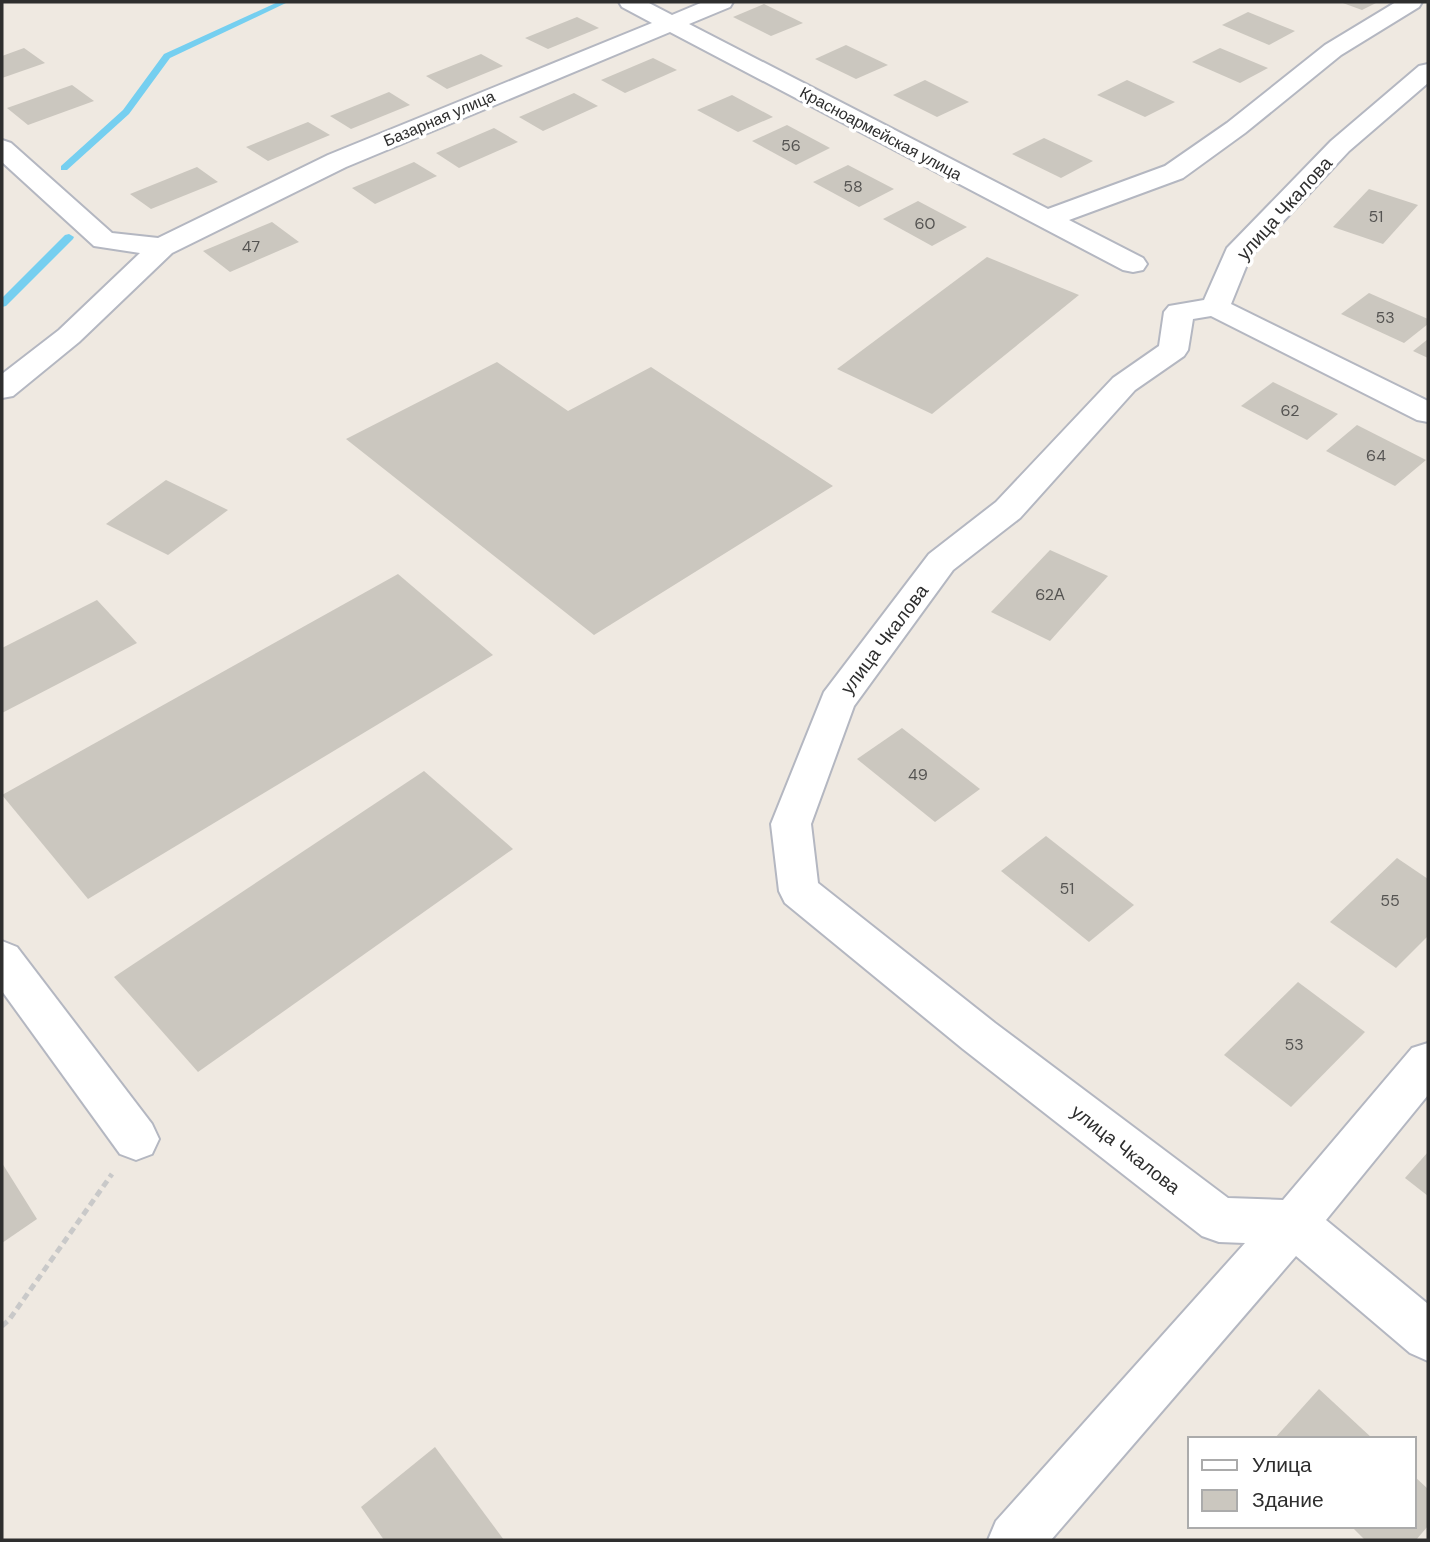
<svg xmlns="http://www.w3.org/2000/svg" width="1430" height="1542" font-family="'DM Sans',sans-serif">
  <rect width="100%" height="100%" fill="#efe9e1"/>
  <g fill="none" stroke-linecap="round" stroke-linejoin="round">
    <g fill="#75cff0" fill-rule="evenodd">
      <path d="M 278,2 L 288,2 L 170,58 L 129,114 L 67,170 L 61,170 L 61,166 L 123,110 L 164,54 Z"/>
      <path d="M 69,234 L 74,237 L 73,239 L 6,306 L 2,307 L 2,298 L 65,235 Z"/>
    </g>
  </g>
  <g fill="#cbc7bf">
    <path d="M 1340,2 L 1378,2 L 1362,10 Z"/>
    <path d="M 764,4 L 803,23 L 771,36 L 733,17 Z"/>
    <path d="M 1248,12 L 1295,31 L 1269,45 L 1222,25 Z"/>
    <path d="M 577,17 L 599,28 L 548,49 L 525,38 Z"/>
    <path d="M 846,45 L 888,65 L 856,79 L 815,59 Z"/>
    <path d="M 24,48 L 45,63 L 2,78 L 2,56 Z"/>
    <path d="M 1220,48 L 1268,68 L 1240,83 L 1192,62 Z"/>
    <path d="M 481,54 L 503,66 L 447,89 L 426,76 Z"/>
    <path d="M 653,58 L 677,70 L 625,93 L 601,80 Z"/>
    <path d="M 925,80 L 969,102 L 937,117 L 893,95 Z"/>
    <path d="M 1127,80 L 1175,102 L 1145,117 L 1097,95 Z"/>
    <path d="M 72,85 L 94,101 L 28,125 L 7,108 Z"/>
    <path d="M 389,92 L 410,105 L 351,129 L 330,116 Z"/>
    <path d="M 574,93 L 598,106 L 543,131 L 519,117 Z"/>
    <path d="M 732,95 L 773,117 L 738,132 L 697,110 Z"/>
    <path d="M 308,122 L 330,135 L 268,161 L 246,147 Z"/>
    <path d="M 787,125 L 830,148 L 796,165 L 752,141 Z"/>
    <path d="M 494,128 L 518,142 L 459,168 L 436,153 Z"/>
    <path d="M 1044,138 L 1093,161 L 1061,178 L 1012,154 Z"/>
    <path d="M 414,162 L 437,176 L 375,204 L 352,188 Z"/>
    <path d="M 848,165 L 894,189 L 859,207 L 813,182 Z"/>
    <path d="M 197,167 L 218,182 L 151,209 L 130,194 Z"/>
    <path d="M 1369,189 L 1418,205 L 1383,244 L 1333,227 Z"/>
    <path d="M 918,201 L 967,227 L 932,246 L 883,219 Z"/>
    <path d="M 272,222 L 299,242 L 230,272 L 203,251 Z"/>
    <path d="M 987,257 L 1079,295 L 932,414 L 837,369 Z"/>
    <path d="M 1369,293 L 1428,319 L 1428,324 L 1404,343 L 1341,314 Z"/>
    <path d="M 1428,339 L 1428,358 L 1413,351 Z"/>
    <path d="M 497,362 L 568,411 L 651,367 L 833,486 L 594,635 L 346,439 Z"/>
    <path d="M 1273,382 L 1338,414 L 1307,440 L 1241,406 Z"/>
    <path d="M 1357,425 L 1426,460 L 1395,486 L 1326,451 Z"/>
    <path d="M 166,480 L 228,510 L 168,555 L 106,524 Z"/>
    <path d="M 1050,550 L 1108,576 L 1050,641 L 991,612 Z"/>
    <path d="M 398,574 L 493,655 L 88,899 L 2,795 Z"/>
    <path d="M 97,600 L 137,643 L 2,713 L 2,648 Z"/>
    <path d="M 902,728 L 980,789 L 935,822 L 857,759 Z"/>
    <path d="M 424,771 L 513,849 L 198,1072 L 114,977 Z"/>
    <path d="M 1046,836 L 1134,905 L 1089,942 L 1001,871 Z"/>
    <path d="M 1397,858 L 1428,879 L 1428,936 L 1396,968 L 1330,922 Z"/>
    <path d="M 1298,982 L 1365,1032 L 1291,1107 L 1224,1055 Z"/>
    <path d="M 1428,1152 L 1428,1196 L 1405,1178 Z"/>
    <path d="M 2,1163 L 37,1219 L 2,1243 Z"/>
    <path d="M 1319,1389 L 1373,1439 L 1274,1439 Z"/>
    <path d="M 435,1447 L 504,1540 L 384,1540 L 361,1507 Z"/>
    <path d="M 1414,1476 L 1428,1489 L 1428,1526 L 1416,1540 L 1365,1540 L 1351,1526 L 1414,1526 Z"/>
  </g>
  <g fill="none" stroke-linecap="round" stroke-linejoin="round">
    <defs>
      <g id="minor">
        <path d="M 619,2 L 647,2 L 672,15 L 703,2 L 733,2 L 730,7 L 689,24 L 1048,209 L 1165,166 L 1227,123 L 1325,45 L 1396,2 L 1422,2 L 1419,7 L 1341,55 L 1245,133 L 1183,178 L 1069,220 L 1143,258 L 1147,264 L 1143,270 L 1133,272 L 1123,270 L 670,32 L 346,167 L 172,253 L 79,342 L 13,396 L 2,398 L 2,374 L 59,330 L 140,253 L 94,246 L 2,162 L 2,140 L 11,143 L 112,233 L 158,238 L 328,155 L 652,23 L 622,7 Z"/>
        <path d="M 1428,64 L 1428,83 L 1349,151 L 1250,257 L 1231,304 L 1428,401 L 1428,422 L 1417,420 L 1211,316 L 1193,319 L 1188,350 L 1184,356 L 1135,390 L 1020,518 L 953,570 L 854,706 L 811,824 L 818,883 L 995,1023 L 1228,1198 L 1283,1200 L 1412,1048 L 1428,1043 L 1428,1095 L 1326,1220 L 1428,1304 L 1428,1361 L 1410,1353 L 1296,1256 L 1051,1540 L 988,1540 L 996,1521 L 1245,1243 L 1219,1242 L 1202,1236 L 963,1049 L 785,903 L 779,891 L 771,824 L 824,692 L 929,554 L 996,502 L 1113,378 L 1159,346 L 1164,312 L 1169,306 L 1204,300 L 1227,248 L 1331,141 L 1419,66 Z"/>
        <path d="M 2,941 L 17,947 L 152,1124 L 159,1139 L 152,1154 L 136,1160 L 120,1154 L 2,991 Z"/>
      </g>
    </defs>
    <use href="#minor" stroke="#b4b7c1" stroke-width="4"/>
    <path stroke="#c9c9c9" stroke-width="5" stroke-dasharray="7 4.5" stroke-linecap="butt" d="M 2,1326 L 9,1320 L 112,1174"/>
    <use href="#minor" fill="#fff" fill-rule="evenodd"/>
  </g>
  <g text-anchor="middle" stroke-width="7" stroke-linejoin="round" paint-order="stroke">
    <g font-size="16" fill="#2e2e2e" stroke="#fff">
      <text transform="translate(439 118) rotate(-23)" y="6">Базарная улица</text>
      <text transform="translate(881 133) rotate(28)" y="6">Красноармейская улица</text>
    </g>
    <g font-size="16" fill="#555452">
      <text x="791" y="151">56</text>
      <text x="853" y="192">58</text>
      <text x="1376" y="222">51</text>
      <text x="925" y="229">60</text>
      <text x="251" y="252">47</text>
      <text x="1385" y="323">53</text>
      <text x="1290" y="416">62</text>
      <text x="1376" y="461">64</text>
      <text x="1050" y="600">62А</text>
      <text x="918" y="780">49</text>
      <text x="1067" y="894">51</text>
      <text x="1390" y="906">55</text>
      <text x="1294" y="1050">53</text>
    </g>
    <g font-size="19" fill="#2e2e2e" stroke="#fff">
      <text transform="translate(1284 208) rotate(-48)" y="7">улица Чкалова</text>
      <text transform="translate(884 639) rotate(-53)" y="7">улица Чкалова</text>
      <text transform="translate(1126 1149) rotate(38)" y="7">улица Чкалова</text>
    </g>
  </g>
  <rect width="1430" height="1542" fill="none" stroke="#2e2e2e" stroke-width="7"/>
  <rect x="1188" y="1437" width="228" height="91" fill="#ffffff" stroke="#ababab" stroke-width="2"/>
  <rect x="1202" y="1460" width="35" height="10" fill="#ffffff" stroke="#ababab" stroke-width="2"/>
  <text x="1252" y="1472" font-size="21" fill="#2e2e2e">Улица</text>
  <rect x="1202" y="1490" width="35" height="21" fill="#cbc7bf" stroke="#ababab" stroke-width="2"/>
  <text x="1252" y="1507" font-size="21" fill="#2e2e2e">Здание</text>
</svg>
